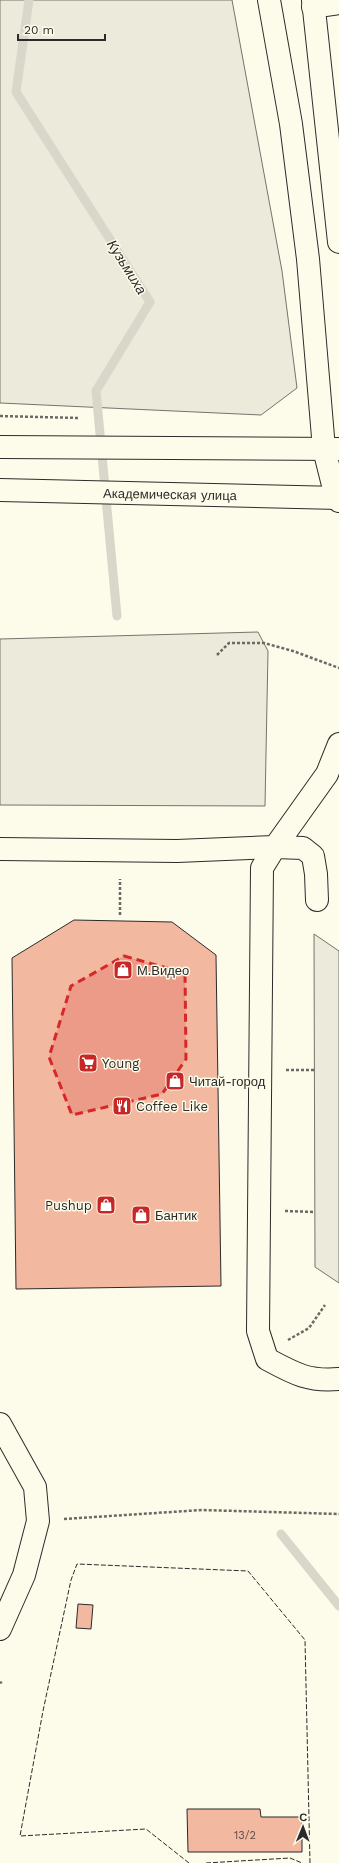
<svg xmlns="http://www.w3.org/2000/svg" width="339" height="1863" font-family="'Work Sans',sans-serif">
  <rect width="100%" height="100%" fill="#fdfbea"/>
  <path fill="#ecebdb" stroke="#74746e" d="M 0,0 L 232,0 L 282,271 L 297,388 L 261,415 L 0,403 Z"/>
  <g fill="#eceadb" stroke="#74746e">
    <path d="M 258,632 L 268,651 L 265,806 L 0,805 L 0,639 Z"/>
    <path d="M 314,934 L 339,951 L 339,1283 L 315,1267 Z"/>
  </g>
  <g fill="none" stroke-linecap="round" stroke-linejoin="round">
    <g stroke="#d8d7c9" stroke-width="9">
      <path d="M 29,0 L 16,92 L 150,302 L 96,391 L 117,616"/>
      <path d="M 281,1534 L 339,1606"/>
    </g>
  </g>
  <g fill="#f2b8a0" stroke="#2b2b2b">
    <path d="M 74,920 L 172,922 L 216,955 L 221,1286 L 16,1289 L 12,958 Z"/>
    <path d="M 78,1604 L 93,1605 L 91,1629 L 76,1628 Z"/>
    <path d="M 187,1809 L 260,1809 L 261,1817 L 302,1817 L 302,1852 L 188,1852 Z"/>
  </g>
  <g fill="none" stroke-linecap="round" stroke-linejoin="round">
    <defs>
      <g id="minor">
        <path d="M 269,0 L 291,124 L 308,259 L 324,449 L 336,497 L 339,501"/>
        <path d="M 313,0 L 339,242"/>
        <path d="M 313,7 L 339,3"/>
        <path d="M 0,849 L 177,851 L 275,847 L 327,774 L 339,744"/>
        <path d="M 317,900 L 316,874 L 313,856 L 303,848 L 275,847 L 262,868 L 258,1331 L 267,1359 C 293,1373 308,1382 339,1379"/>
        <path d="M 0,1424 L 35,1487 L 38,1521 L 24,1575 L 0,1629"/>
      </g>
      <g id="major">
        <path d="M 0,447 L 339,449"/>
        <path d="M 0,490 L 339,498"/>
      </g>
    </defs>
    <use href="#minor" stroke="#2b2b2b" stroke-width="24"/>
    <use href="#major" stroke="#2b2b2b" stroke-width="24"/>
    <g stroke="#6a6964" stroke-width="2.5" stroke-dasharray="3 2" stroke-linecap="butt">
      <path d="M 0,416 L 78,418"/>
      <path d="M 217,655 L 229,643 L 264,643 L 293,651 L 339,668"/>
      <path d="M 120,915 L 120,879"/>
      <path d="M 286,1070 L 315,1070"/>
      <path d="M 285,1211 L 314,1212"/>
      <path d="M 288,1340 L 309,1328 L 325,1305"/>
      <path d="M 64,1519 L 202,1510 L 339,1514"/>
      <path d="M 0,1682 L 2,1683"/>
    </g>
    <use href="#minor" stroke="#fdfbea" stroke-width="22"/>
    <use href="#major" stroke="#fdfbea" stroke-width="22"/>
    <g stroke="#2b2b2b" stroke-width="1" stroke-dasharray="5 2" stroke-linecap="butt">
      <path d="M 189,1863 L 146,1829 L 20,1836 L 43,1711 L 71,1580 L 77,1564 L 248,1571 L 305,1640 L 310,1863"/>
      <path d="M 206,1863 L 290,1858 L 302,1863"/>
    </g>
  </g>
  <path fill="#d62828" fill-opacity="0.2" stroke="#d62828" stroke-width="3" stroke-dasharray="8 5" stroke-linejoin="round" d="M 124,956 L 185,973 L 186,1059 L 162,1094 L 72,1115 L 49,1057 L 71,986 Z"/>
  <defs>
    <symbol id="shop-square" viewBox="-11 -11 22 22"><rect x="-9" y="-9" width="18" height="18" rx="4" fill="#c62828" stroke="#fdfbea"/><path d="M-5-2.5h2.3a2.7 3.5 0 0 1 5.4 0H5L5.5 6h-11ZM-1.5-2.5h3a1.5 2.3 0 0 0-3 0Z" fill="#fff"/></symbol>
    <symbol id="supermarket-square" viewBox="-11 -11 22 22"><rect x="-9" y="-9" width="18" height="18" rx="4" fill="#c62828" stroke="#fdfbea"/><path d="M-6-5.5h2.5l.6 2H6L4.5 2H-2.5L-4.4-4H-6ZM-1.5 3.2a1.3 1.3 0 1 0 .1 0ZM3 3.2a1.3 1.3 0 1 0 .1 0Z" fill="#fff"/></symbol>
    <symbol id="restaurant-square" viewBox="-11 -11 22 22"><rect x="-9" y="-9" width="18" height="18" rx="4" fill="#c62828" stroke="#fdfbea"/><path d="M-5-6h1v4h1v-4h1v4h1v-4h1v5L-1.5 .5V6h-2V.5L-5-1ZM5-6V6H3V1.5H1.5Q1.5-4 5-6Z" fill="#fff"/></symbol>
  </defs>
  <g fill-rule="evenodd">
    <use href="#shop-square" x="112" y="959" width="22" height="22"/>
    <use href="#supermarket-square" x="77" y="1052" width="22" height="22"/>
    <use href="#shop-square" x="164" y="1070" width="22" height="22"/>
    <use href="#restaurant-square" x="111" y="1095" width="22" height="22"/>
    <use href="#shop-square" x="95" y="1194" width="22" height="22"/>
    <use href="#shop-square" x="130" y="1204" width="22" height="22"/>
  </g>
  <g text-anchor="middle" stroke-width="3" stroke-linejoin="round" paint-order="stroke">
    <g font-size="11" fill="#5d4e48">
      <text x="245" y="1839">13/2</text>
    </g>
    <g font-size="13" fill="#2b2b2b" stroke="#fdfbea">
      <text transform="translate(170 494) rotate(1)" y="5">Академическая улица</text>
    </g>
    <g font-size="13" fill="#2b2b2b" stroke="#fdfbea" text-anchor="start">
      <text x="137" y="975">М.Видео</text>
      <text x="102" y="1068">Young</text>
      <text x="189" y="1086">Читай-город</text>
      <text x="136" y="1111">Coffee Like</text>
      <text x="92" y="1210" text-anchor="end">Pushup</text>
      <text x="155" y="1220">Бантик</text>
    </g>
    <g font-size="14" font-style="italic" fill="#2b2b2b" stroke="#fdfbea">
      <text transform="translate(127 267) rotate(58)" y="5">Кузьмиха</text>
    </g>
  </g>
  <g transform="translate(303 1827) rotate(1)" stroke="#fdfbea" stroke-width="3" paint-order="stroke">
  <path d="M0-3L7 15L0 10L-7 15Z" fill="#2b2b2b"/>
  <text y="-6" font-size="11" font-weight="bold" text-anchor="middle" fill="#2b2b2b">С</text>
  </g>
  <path d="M18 34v6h87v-6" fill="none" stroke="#2b2b2b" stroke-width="2"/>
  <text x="24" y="34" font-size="12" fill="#2b2b2b" stroke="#fdfbea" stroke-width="3" paint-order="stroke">20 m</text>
</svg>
